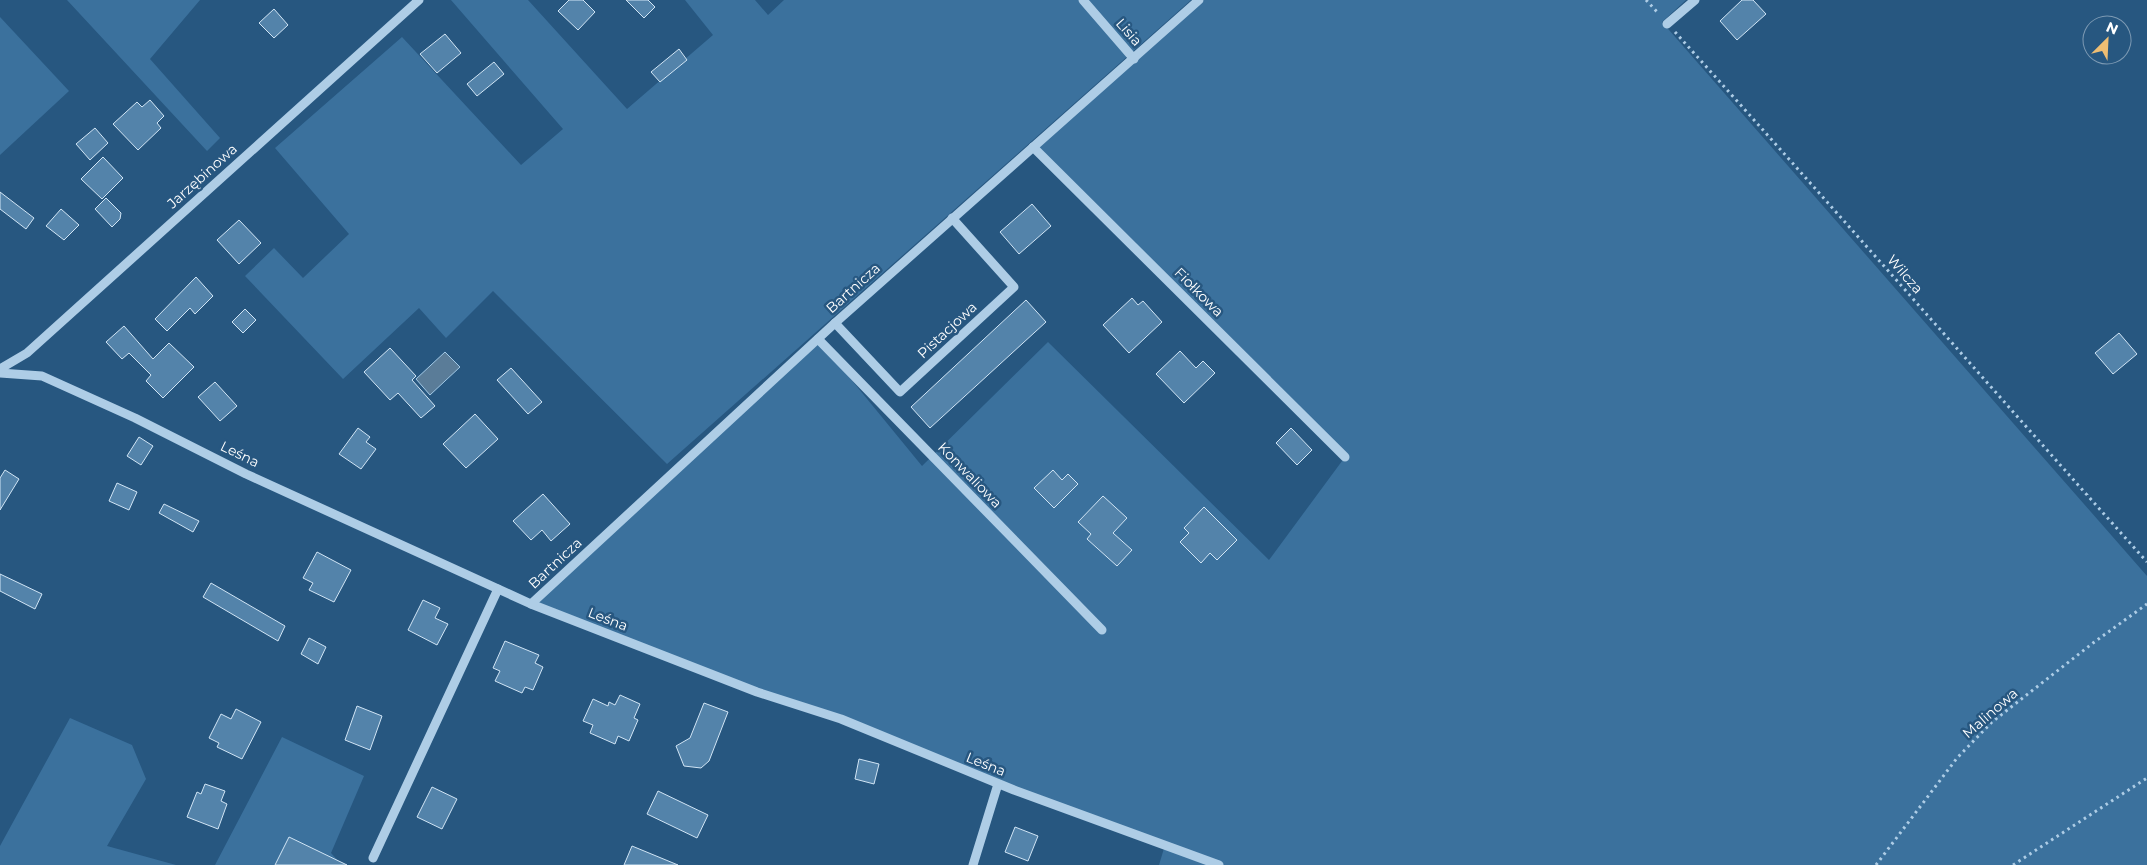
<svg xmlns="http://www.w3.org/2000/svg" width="2147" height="865" font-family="Montserrat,sans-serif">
  <rect width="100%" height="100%" fill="#275780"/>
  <g fill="#3b719d">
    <path d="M 67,0 L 200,0 L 150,59 L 220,138 L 207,151 Z"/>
    <path d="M 451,0 L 528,0 L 627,109 L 713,35 L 685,0 L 755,0 L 768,15 L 784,0 L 1191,0 L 667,464 L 493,291 L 446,338 L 419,308 L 343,379 L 245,276 L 274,248 L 303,278 L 349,234 L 275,148 L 402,37 L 521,165 L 563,129 Z"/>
    <path d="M 1204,0 L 1686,0 L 1662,22 L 2147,576 L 2147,865 L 1159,865 L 1165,845 L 531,604 L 818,339 L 922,466 L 1048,342 L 1269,560 L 1345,457 L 1033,147 Z"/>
    <path d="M 0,17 L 69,91 L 0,155 Z"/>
    <path d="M 70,718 L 132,745 L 146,779 L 107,846 L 176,865 L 0,865 L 0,846 Z"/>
    <path d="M 282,737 L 364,776 L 331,853 L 342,865 L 215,865 Z"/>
  </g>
  <path fill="#5a7c98" stroke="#a2c9e6" d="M 445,352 L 460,367 L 430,395 L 416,379 Z"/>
  <g fill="#5383aa" stroke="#d1e5f5">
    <path d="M 569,0 L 583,0 L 595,12 L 578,30 L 558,11 Z"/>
    <path d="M 626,0 L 648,0 L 655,7 L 644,18 Z"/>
    <path d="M 1742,0 L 1753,0 L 1766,14 L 1737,40 L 1720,21 Z"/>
    <path d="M 274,9 L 288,25 L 274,38 L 259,23 Z"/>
    <path d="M 445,34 L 461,53 L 437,73 L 420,54 Z"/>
    <path d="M 679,49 L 687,60 L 660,82 L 651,72 Z"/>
    <path d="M 494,62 L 504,74 L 477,96 L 467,84 Z"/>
    <path d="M 150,100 L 164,116 L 157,123 L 161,128 L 138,150 L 113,124 L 137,102 L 142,107 Z"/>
    <path d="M 95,128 L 108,143 L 90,160 L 76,144 Z"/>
    <path d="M 103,157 L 123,178 L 102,199 L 81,179 Z"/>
    <path d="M 0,192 L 34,218 L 26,229 L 0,209 Z"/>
    <path d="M 106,198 L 121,213 L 120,219 L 112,227 L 95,209 Z"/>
    <path d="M 1032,204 L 1051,226 L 1019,254 L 1000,232 Z"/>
    <path d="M 61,209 L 79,225 L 64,240 L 46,226 Z"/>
    <path d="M 239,220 L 261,243 L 239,264 L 217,240 Z"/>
    <path d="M 196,277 L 213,296 L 195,314 L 190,308 L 167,331 L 155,319 Z"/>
    <path d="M 1132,298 L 1138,305 L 1143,301 L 1162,322 L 1129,353 L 1103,325 Z"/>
    <path d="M 1026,300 L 1046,322 L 930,428 L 911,407 Z"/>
    <path d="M 245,309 L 256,320 L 243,333 L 232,322 Z"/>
    <path d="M 124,326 L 153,359 L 169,343 L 194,367 L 163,398 L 146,381 L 151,375 L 129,353 L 122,359 L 106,342 Z"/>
    <path d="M 2119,333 L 2137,354 L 2113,374 L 2095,353 Z"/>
    <path d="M 390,348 L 416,376 L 412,380 L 435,406 L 421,418 L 398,393 L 390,400 L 364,372 Z"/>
    <path d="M 1180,351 L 1196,368 L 1203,361 L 1215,373 L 1184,403 L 1156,374 Z"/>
    <path d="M 511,368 L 542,402 L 528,414 L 497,380 Z"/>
    <path d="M 215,382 L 237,406 L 220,421 L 198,397 Z"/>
    <path d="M 475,414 L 498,439 L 466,468 L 443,444 Z"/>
    <path d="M 358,428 L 370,437 L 366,442 L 376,449 L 361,469 L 339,454 Z"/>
    <path d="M 1291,428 L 1312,450 L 1297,465 L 1276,443 Z"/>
    <path d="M 139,437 L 153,446 L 141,465 L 127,456 Z"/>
    <path d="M 5,470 L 19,479 L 0,510 L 0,478 Z"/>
    <path d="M 1053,470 L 1062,480 L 1068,474 L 1078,484 L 1054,508 L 1034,488 Z"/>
    <path d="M 117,483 L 137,492 L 129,510 L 109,501 Z"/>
    <path d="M 543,494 L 570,524 L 551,541 L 542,530 L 531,540 L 513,521 Z"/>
    <path d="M 1103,496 L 1127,518 L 1113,533 L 1132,550 L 1117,566 L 1087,539 L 1091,534 L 1078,522 Z"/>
    <path d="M 164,504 L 199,521 L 193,532 L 159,513 Z"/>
    <path d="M 1204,507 L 1237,540 L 1217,560 L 1210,553 L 1201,563 L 1180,542 L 1189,533 L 1184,528 Z"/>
    <path d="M 317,552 L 351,570 L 334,602 L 309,590 L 313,583 L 303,578 Z"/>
    <path d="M 0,574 L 42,594 L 35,609 L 0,591 Z"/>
    <path d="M 211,583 L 285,626 L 278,641 L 203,597 Z"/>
    <path d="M 423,600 L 440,608 L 435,618 L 448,624 L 437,645 L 408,630 Z"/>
    <path d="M 309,638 L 326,647 L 318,664 L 301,654 Z"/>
    <path d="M 505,641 L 539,655 L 535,663 L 543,667 L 533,690 L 525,687 L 522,693 L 495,681 L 500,671 L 493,668 Z"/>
    <path d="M 620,695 L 640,704 L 634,718 L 638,720 L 629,741 L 618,736 L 615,744 L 590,733 L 593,725 L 583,721 L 593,699 L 608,706 L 609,702 L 615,705 Z"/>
    <path d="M 704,703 L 728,712 L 709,761 L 701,768 L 684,766 L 676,746 L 690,738 Z"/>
    <path d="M 357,706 L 382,716 L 370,750 L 345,740 Z"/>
    <path d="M 236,709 L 261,722 L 242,759 L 217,747 L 219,743 L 209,738 L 221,714 L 231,719 Z"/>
    <path d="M 859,759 L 879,764 L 874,784 L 855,779 Z"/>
    <path d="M 205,784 L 225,791 L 221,801 L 227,804 L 218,829 L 187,817 L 197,792 L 201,794 Z"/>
    <path d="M 432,787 L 457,799 L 442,829 L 417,817 Z"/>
    <path d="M 658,791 L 708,815 L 697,838 L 647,814 Z"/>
    <path d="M 1015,827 L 1038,836 L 1028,861 L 1005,852 Z"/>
    <path d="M 289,837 L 347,865 L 275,865 Z"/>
    <path d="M 632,846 L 678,865 L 624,865 Z"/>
  </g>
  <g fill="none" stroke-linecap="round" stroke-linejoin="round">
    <g stroke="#aecde6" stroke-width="3" stroke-dasharray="2.5 4" stroke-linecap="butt">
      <path d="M 1646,0 L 1659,14"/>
      <path d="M 1675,32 C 1834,208 1989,386 2147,562"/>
      <path d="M 1876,865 L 1957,758 L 1992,722 L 2093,643 L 2147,604"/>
      <path d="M 2013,865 L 2147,778"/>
    </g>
    <g stroke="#aecde6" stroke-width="9">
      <path d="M 1083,0 L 1134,59"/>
      <path d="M 1667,24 L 1695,0"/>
      <path d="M 1033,147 L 1345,457"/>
      <path d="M 835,323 L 900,392 L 1014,287 L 952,218"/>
      <path d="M 818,339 L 1102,630"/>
      <path d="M 0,369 L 27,353 L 419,0"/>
      <path d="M 0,373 L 42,376 L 135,418 L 246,474 L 531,604 L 757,692 L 841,719 L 1014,790 L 1219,865"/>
      <path d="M 531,604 L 835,323 L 1199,0"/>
      <path d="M 373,858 L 498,589"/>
      <path d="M 973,865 L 998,784"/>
    </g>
  </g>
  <g text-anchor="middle" stroke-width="5" stroke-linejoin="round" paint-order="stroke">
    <g font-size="14" fill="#fff" stroke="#275780">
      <text transform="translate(1129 32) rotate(49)" y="5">Lisia</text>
      <text transform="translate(202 176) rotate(-42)" y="5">Jarzębinowa</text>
      <text transform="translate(1905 274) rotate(49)" y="5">Wilcza</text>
      <text transform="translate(853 288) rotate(-42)" y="5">Bartnicza</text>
      <text transform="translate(1199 292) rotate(45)" y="5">Fiołkowa</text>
      <text transform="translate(947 330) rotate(-43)" y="5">Pistacjowa</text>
      <text transform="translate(240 454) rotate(26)" y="5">Leśna</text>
      <text transform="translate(970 475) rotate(46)" y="5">Konwaliowa</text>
      <text transform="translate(555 563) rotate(-43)" y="5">Bartnicza</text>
      <text transform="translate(608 619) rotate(21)" y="5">Leśna</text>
      <text transform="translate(1990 713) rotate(-41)" y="5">Malinowa</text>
      <text transform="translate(986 764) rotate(22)" y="5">Leśna</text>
    </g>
  </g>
  <g transform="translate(2107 40) rotate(24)"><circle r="24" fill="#275780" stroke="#7d9ab3"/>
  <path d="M0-4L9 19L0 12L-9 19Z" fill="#eebe73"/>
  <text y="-8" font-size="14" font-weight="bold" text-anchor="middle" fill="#ffffff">N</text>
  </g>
</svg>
